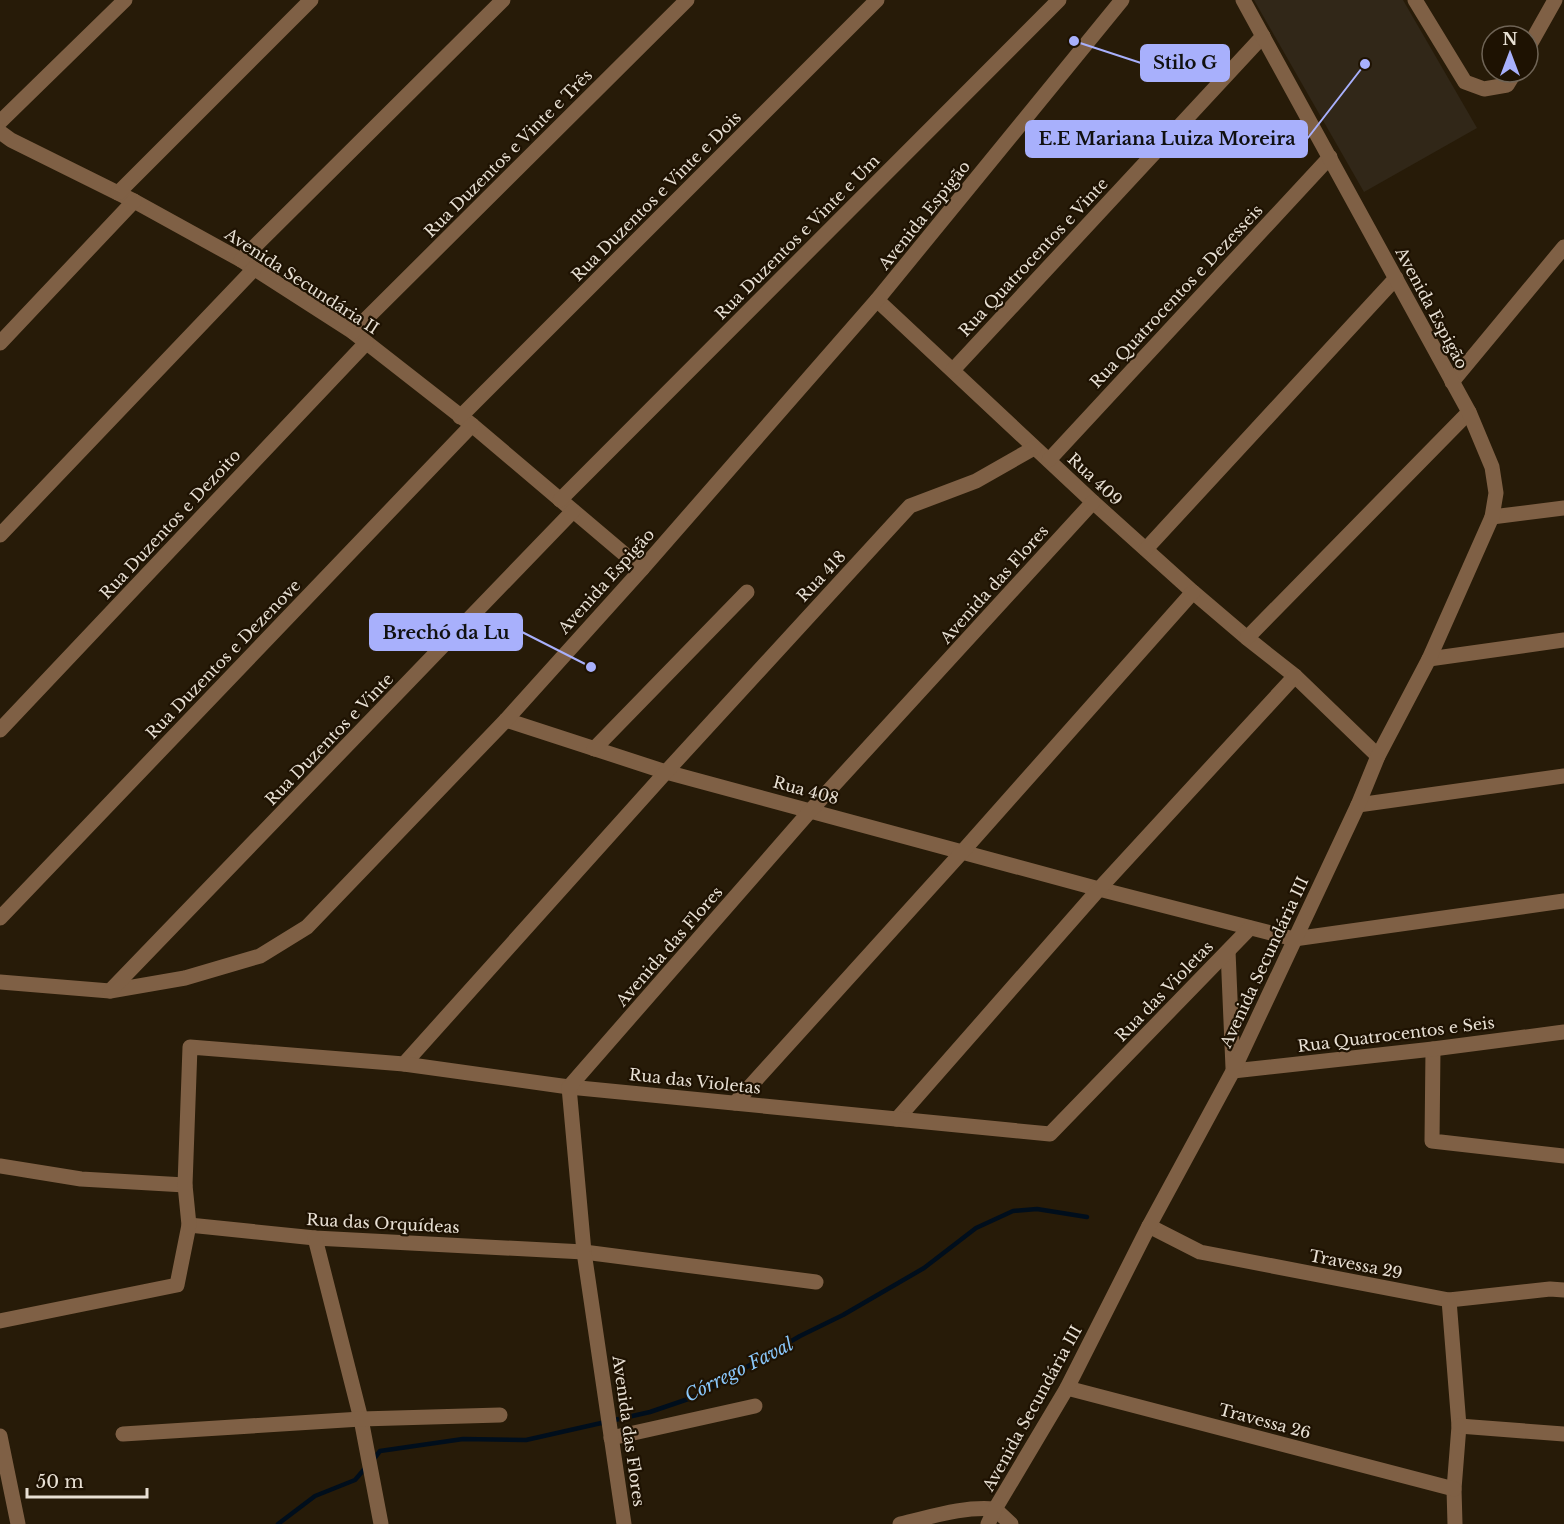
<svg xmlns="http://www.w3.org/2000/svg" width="1564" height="1524" font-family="'Libre Baskerville',serif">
  <rect width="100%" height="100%" fill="#271b08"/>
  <path fill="#312718" d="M 1254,0 L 1403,0 L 1477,128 L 1364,192 Z"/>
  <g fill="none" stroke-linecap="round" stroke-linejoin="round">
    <g stroke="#000e1c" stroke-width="4.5">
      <path d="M 373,1460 L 380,1451 L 463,1439 L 526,1440 L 650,1412 L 697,1396 L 800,1336 L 843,1315 L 924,1268 L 976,1228 L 1013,1211 L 1037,1209 L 1087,1217"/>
      <path d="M 278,1524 L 315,1496 L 355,1480 L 367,1466"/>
    </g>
    <g stroke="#7f6045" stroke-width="15">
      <path d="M 1415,0 L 1465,82 L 1484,89 L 1507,85 L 1515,72"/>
      <path d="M 1528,48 L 1555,0"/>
      <path d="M 0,122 L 125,0"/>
      <path d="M 0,132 L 11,140 L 134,201 L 241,260 L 353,332 L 472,425 L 642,569"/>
      <path d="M 118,193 L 311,0"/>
      <path d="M 241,260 L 503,0"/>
      <path d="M 877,300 L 1093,502 L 1193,592 L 1247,638 L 1295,676 L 1378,756"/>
      <path d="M 353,332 L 687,0"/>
      <path d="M 0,343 L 134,201"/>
      <path d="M 953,370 L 1263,36"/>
      <path d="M 1452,382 L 1564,247"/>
      <path d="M 460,417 L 877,0"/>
      <path d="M 1049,460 L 1330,157"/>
      <path d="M 560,500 L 1059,0"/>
      <path d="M 1492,517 L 1564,508"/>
      <path d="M 0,535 L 254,269"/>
      <path d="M 1146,549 L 1396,278"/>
      <path d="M 1247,638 L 1469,412"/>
      <path d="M 1429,659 L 1564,640"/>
      <path d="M 506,720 L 666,772 L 1099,889 L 1294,939 L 1564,901"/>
      <path d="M 0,730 L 366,343"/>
      <path d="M 594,749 L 747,592"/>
      <path d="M 1358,805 L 1564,776"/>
      <path d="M 0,918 L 472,425"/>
      <path d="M 1228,951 L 1233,1068"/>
      <path d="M 0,982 L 110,991 L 185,978 L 260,956 L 307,927 L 506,720 L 642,569 L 877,300 L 1122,0"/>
      <path d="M 110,991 L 573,511"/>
      <path d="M 1433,1049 L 1432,1141 L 1564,1156"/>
      <path d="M 404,1064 L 666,772 L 910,506 L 976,481 L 1034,448"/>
      <path d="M 1233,1071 L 1433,1049 L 1564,1032"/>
      <path d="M 735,1103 L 963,851 L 1193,592"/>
      <path d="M 897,1119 L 1099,889 L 1295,676"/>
      <path d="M 0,1166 L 81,1179 L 185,1185"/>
      <path d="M 189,1225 L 315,1238 L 584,1252 L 816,1282"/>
      <path d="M 1149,1226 L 1200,1252 L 1449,1300 L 1550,1289 L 1564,1290"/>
      <path d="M 315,1238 L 361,1419 L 381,1524"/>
      <path d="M 1449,1300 L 1459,1426 L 1454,1489 L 1455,1524"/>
      <path d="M 0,1321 L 177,1285 L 189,1225 L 185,1185 L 190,1047 L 404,1064 L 569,1087 L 1050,1134 L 1250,928"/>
      <path d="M 1067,1388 L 1454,1489"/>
      <path d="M 1459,1426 L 1564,1434"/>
      <path d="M 123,1434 L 361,1419 L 500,1415"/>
      <path d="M 0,1436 L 18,1524"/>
      <path d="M 611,1438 L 755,1406"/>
      <path d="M 995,1509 L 1011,1524"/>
      <path d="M 624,1524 L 584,1252 L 569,1087 L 811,810 L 1093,502"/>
      <path d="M 900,1524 C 931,1517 963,1506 995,1509"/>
      <path d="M 988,1524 L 995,1509 L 1067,1388 L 1149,1226 L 1233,1071 L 1358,805 L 1378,756 L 1429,659 L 1492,517 L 1496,493 L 1492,467 L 1469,412 L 1243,0"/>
    </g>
  </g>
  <g text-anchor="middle" stroke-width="4.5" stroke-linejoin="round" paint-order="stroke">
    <g font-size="16" fill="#e8e0d4" stroke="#1e1202">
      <text transform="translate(508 153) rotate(-45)" y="6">Rua Duzentos e Vinte e Três</text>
      <text transform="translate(656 196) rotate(-45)" y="6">Rua Duzentos e Vinte e Dois</text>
      <text transform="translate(924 215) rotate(-51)" y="6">Avenida Espigão</text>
      <text transform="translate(797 237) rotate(-45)" y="6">Rua Duzentos e Vinte e Um</text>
      <text transform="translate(1033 257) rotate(-47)" y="6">Rua Quatrocentos e Vinte</text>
      <text transform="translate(302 281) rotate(33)" y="6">Avenida Secundária II</text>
      <text transform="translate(1176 296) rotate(-47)" y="6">Rua Quatrocentos e Dezesseis</text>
      <text transform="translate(1432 308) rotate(62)" y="6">Avenida Espigão</text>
      <text transform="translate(1095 479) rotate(43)" y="6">Rua 409</text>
      <text transform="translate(170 524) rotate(-47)" y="6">Rua Duzentos e Dezoito</text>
      <text transform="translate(821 576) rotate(-47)" y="6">Rua 418</text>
      <text transform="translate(606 581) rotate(-48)" y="6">Avenida Espigão</text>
      <text transform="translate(994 584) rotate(-48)" y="6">Avenida das Flores</text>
      <text transform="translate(223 659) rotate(-46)" y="6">Rua Duzentos e Dezenove</text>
      <text transform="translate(329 739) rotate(-46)" y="6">Rua Duzentos e Vinte</text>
      <text transform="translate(806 790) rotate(15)" y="6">Rua 408</text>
      <text transform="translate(669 946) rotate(-49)" y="6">Avenida das Flores</text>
      <text transform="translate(1264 962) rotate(-65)" y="6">Avenida Secundária III</text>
      <text transform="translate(1164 991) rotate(-46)" y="6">Rua das Violetas</text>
      <text transform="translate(1396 1034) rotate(-7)" y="6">Rua Quatrocentos e Seis</text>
      <text transform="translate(695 1081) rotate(6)" y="6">Rua das Violetas</text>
      <text transform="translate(383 1223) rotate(3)" y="6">Rua das Orquídeas</text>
      <text transform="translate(1356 1264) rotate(11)" y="6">Travessa 29</text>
      <text transform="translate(1032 1408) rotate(-61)" y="6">Avenida Secundária III</text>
      <text transform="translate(1265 1421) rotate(15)" y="6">Travessa 26</text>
      <text transform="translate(629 1431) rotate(82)" y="6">Avenida das Flores</text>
    </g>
    <g font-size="18" font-style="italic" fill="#8ac7fa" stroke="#1e1202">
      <text transform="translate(739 1370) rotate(-27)" y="6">Córrego Faval</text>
    </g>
  </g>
  <path fill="none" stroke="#a8b0fc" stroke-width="2" d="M1074 41L1141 63M1365 64L1307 139M591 667L522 632"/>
  <g fill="#a8b0fc" stroke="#1e1202" stroke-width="2">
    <circle cx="1074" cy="41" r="6"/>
    <circle cx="1365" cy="64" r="6"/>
    <circle cx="591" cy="667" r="6"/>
  </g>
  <g fill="#a8b0fc" stroke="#a8b0fc" stroke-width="2">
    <rect x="1141" y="45" width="88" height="36" rx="6"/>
    <rect x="1026" y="121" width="281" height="36" rx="6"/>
    <rect x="370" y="614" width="152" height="36" rx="6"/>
  </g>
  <g font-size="18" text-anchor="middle" font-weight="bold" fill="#111">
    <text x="1185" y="69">Stilo G</text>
    <text x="1167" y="145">E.E Mariana Luiza Moreira</text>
    <text x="446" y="639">Brechó da Lu</text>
  </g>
  <g transform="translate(1510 54)"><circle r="28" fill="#1e1202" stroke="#6f6456" stroke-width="1.5"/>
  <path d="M0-4.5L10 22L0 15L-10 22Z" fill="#a8b0fc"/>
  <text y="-9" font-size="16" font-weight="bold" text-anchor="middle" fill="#e8e0d4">N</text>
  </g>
  <path d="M27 1488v9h120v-9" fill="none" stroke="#e8e0d4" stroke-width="3"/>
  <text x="36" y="1488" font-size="18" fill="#e8e0d4" stroke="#1e1202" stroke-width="4.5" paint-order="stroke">50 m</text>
</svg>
